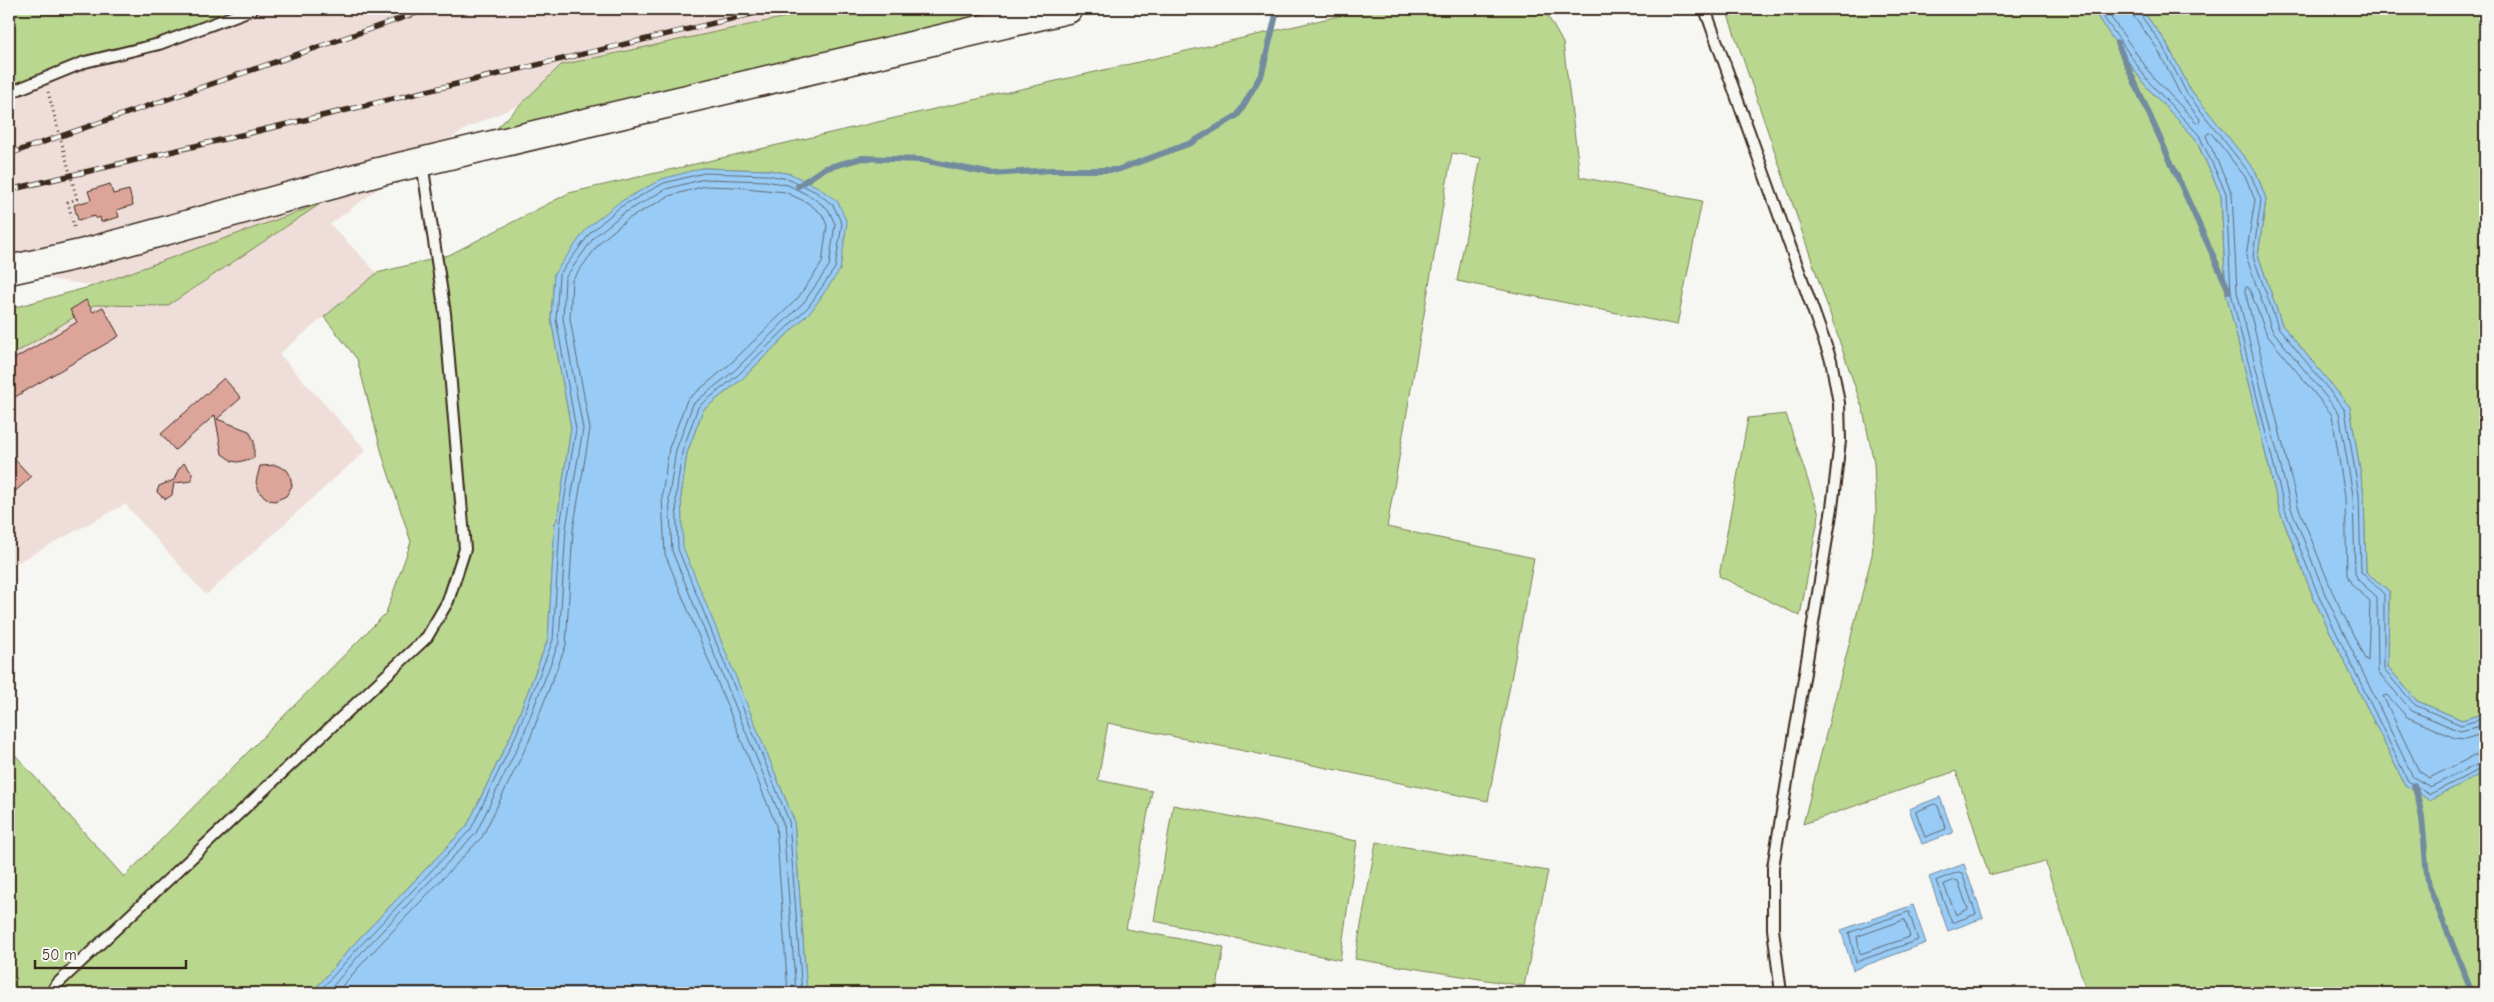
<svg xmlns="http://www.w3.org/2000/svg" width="2494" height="1002" font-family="'Comic Neue',sans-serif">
  <rect width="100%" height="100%" fill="#f6f6f2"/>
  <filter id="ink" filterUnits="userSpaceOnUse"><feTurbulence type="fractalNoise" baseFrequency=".02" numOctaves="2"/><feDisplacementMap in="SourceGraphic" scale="10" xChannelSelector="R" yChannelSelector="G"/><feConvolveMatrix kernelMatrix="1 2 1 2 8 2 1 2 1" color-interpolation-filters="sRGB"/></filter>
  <g filter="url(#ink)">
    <path fill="#eeddd8" d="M 247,9 L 895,9 L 539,96 L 467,128 L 402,171 L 330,224 L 377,273 L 279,354 L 366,450 L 206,595 L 125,504 L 9,567 L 9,357 L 94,305 L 166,306 L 177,298 L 9,273 L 9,95 Z"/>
    <g fill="#b9d78f" stroke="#7a8056">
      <path d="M 9,9 L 247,9 L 9,95 Z"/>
      <path d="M 824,9 L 1045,9 L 549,120 L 496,129 L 561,65 Z"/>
      <path d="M 1369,9 L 1544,9 L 1563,43 L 1580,177 L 1702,201 L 1677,325 L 1457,281 L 1481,158 L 1452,153 L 1387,527 L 1534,558 L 1488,801 L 1108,723 L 1098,780 L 1152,791 L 1126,929 L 1224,947 L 1216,993 L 807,993 L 794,820 L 682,547 L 681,496 L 687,453 L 703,410 L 742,379 L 812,310 L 791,174 L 768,170 L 702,168 L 554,274 L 551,319 L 571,428 L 557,521 L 555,523 L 548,639 L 512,733 L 467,826 L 353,945 L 312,993 L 9,993 L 9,748 L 124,877 L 386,613 L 411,542 L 383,457 L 357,359 L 324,317 L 377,273 L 449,255 L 569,193 Z"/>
      <path d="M 1726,9 L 2092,9 L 2144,84 L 2195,138 L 2221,195 L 2226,293 L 2280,512 L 2314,599 L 2405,785 L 2429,800 L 2485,772 L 2485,993 L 2258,993 L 2256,988 L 2238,993 L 2087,993 L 2045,861 L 1989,875 L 1956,771 L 1803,824 L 1872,555 L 1876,511 L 1874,463 L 1863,410 Z"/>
      <path d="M 2141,9 L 2485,9 L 2485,713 L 2462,720 L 2417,701 L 2388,667 L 2389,591 L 2366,572 L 2364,495 L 2350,407 L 2282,325 L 2258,255 L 2266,199 L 2256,172 L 2190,89 L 2166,42 Z"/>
      <path d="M 320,204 L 167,306 L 94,305 L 9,357 L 9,309 L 93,286 Z"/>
      <path d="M 1786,414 L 1819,514 L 1800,616 L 1719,576 L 1748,418 Z"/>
      <path d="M 1173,805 L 1357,841 L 1340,960 L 1154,921 Z"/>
      <path d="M 1376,842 L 1548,871 L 1524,986 L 1355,959 Z"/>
    </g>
    <g fill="#98cbf5" stroke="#738b9f">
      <path d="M 2092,9 L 2141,9 L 2166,42 L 2190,89 L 2256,172 L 2266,199 L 2258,255 L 2282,325 L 2350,407 L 2364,495 L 2366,572 L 2389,591 L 2388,667 L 2417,701 L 2462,720 L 2485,713 L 2485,772 L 2429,800 L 2405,785 L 2314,599 L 2280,512 L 2226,293 L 2221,195 L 2195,138 L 2144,84 Z"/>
      <path d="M 702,168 L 768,170 L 791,174 L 818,187 L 838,202 L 847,223 L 840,270 L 812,310 L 742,379 L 703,410 L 687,453 L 681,496 L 683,547 L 794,820 L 807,993 L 312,993 L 353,945 L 467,826 L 512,733 L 548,639 L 555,523 L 557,520 L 571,428 L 551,319 L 554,274 L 587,228 L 618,203 L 662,179 Z"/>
      <path d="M 1940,797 L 1953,833 L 1922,844 L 1909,809 Z"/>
      <path d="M 1964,864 L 1983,918 L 1948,931 L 1929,877 Z"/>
      <path d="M 1913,905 L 1926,943 L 1853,970 L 1841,930 Z"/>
    </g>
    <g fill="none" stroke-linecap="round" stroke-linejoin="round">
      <g stroke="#606a74" stroke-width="1">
        <path d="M 2098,9 L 2148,81 L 2199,135 L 2226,193 L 2231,293 L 2285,510 L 2319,597 L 2408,781 L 2430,794 L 2485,767"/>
        <path d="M 2105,9 L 2153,77 L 2196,122 L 2199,123 L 2200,119 L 2180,94 L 2157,48 L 2134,17 L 2131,9"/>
        <path d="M 2138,9 L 2139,13 L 2162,45 L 2186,92 L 2251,175 L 2261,200 L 2253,256 L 2278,327 L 2345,410 L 2359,495 L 2361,572 L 2384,594 L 2384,670 L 2415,705 L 2461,725 L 2485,718"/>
        <path d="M 2246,287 L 2249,288 L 2267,335 L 2332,415 L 2345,496 L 2347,575 L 2352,585 L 2370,601 L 2368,661 L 2365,659 L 2332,591 L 2298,506 L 2245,291 Z"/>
        <path d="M 2485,725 L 2460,731 L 2412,711 L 2378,672 L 2377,597 L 2358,580 L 2355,573 L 2353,495 L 2339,413 L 2272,330 L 2246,256 L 2255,200 L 2246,178 L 2211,133 L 2208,133 L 2206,136 L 2232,193 L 2237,292 L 2291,508 L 2325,594 L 2413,777 L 2430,787 L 2485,761"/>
        <path d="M 2485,733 L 2465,739 L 2455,738 L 2407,717 L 2387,695 L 2383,696 L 2419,771 L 2429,778 L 2476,755 L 2485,754"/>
        <path d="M 1935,804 L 1938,806 L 1946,829 L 1925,837 L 1916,812 Z"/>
        <path d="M 1959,872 L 1962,873 L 1976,914 L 1952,923 L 1936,881 Z"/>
        <path d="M 1955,880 L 1958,881 L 1968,909 L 1956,915 L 1944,885 Z"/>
        <path d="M 1909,912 L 1918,940 L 1856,962 L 1849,933 Z"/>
        <path d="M 1905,920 L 1910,937 L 1860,954 L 1857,937 Z"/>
        <path d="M 318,993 L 357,949 L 471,829 L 516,735 L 553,640 L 560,526 L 576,429 L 556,319 L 559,275 L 591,232 L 620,207 L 664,183 L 704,173 L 767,175 L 790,179 L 816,192 L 833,205 L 842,224 L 835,268 L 809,306 L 738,375 L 698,407 L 682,452 L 676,496 L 678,549 L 789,821 L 802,993"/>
        <path d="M 327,993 L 361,953 L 476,833 L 522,738 L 559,642 L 566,528 L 583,429 L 563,319 L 565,278 L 595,236 L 624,213 L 666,189 L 704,179 L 766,181 L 788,185 L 812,197 L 828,209 L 835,224 L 829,266 L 804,302 L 734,371 L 693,404 L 676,450 L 669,496 L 672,551 L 783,823 L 796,993"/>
        <path d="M 336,993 L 367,958 L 482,837 L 529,741 L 566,645 L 573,530 L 590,429 L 570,319 L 572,280 L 601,241 L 628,219 L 669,196 L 705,186 L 736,187 L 785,192 L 808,203 L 822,214 L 827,225 L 822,263 L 798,298 L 729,365 L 687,400 L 669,448 L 662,496 L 665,554 L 776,825 L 788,993"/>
      </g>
      <g stroke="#738b9f" stroke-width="6">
        <path d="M 2117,43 L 2229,291"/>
        <path d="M 798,186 L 823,169 L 862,158 L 923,160 L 992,174 L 1051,170 L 1117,170 L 1191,143 L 1238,115 L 1262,73 L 1276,15"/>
        <path d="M 2414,785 C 2427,822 2422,850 2429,886 L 2472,993"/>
      </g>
    </g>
    <g fill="#dda49a" stroke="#3b2a1e">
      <path d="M 110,184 L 113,194 L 129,190 L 133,205 L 117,210 L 119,217 L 101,222 L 100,217 L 96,219 L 95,216 L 78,220 L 74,205 L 91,200 L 88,191 Z"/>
      <path d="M 86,300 L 93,312 L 103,307 L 119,336 L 15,397 L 9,386 L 9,362 L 77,322 L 70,310 Z"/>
      <path d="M 224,378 L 241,398 L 217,419 L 249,431 L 254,441 L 254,458 L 238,462 L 232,461 L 222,454 L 215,415 L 175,450 L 161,434 Z"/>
      <path d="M 9,453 L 31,477 L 9,497 Z"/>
      <path d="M 184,463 L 192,473 L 192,481 L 174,483 L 172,495 L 166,499 L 161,496 L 157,492 L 159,486 L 174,480 L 178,470 Z"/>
      <path d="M 276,465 L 287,470 L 290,475 L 292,486 L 286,496 L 275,501 L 269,500 L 260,493 L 256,482 L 260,466 Z"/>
    </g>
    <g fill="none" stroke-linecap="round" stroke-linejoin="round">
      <defs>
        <g id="lane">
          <path d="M 1705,9 L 1831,360 L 1839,403 L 1840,441 L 1832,508 L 1773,867 L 1773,929 L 1781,993"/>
          <path d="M 9,93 L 85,62 L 159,44 L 253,9"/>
          <path d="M 51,993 L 57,984 L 427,637 L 448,601 L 465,549 L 445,313 L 422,163"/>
        </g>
        <path id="secondary" d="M 9,270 L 81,254 L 378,172 L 1068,9"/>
      </defs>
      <use href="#lane" stroke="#3b2a1e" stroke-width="14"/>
      <use href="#secondary" stroke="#3b2a1e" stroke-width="31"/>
      <path stroke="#3b2a1e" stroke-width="3" stroke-dasharray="1 4" stroke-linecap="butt" d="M 48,92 L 77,199 L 68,202 L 75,231"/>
      <use href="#lane" stroke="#f6f6f2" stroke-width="10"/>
      <use href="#secondary" stroke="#f6f6f2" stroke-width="28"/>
      <defs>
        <g id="rail">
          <path d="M 9,154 L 428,9"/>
          <path d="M 9,190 L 773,9"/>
        </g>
      </defs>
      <use href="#rail" stroke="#3b2a1e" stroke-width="5.5"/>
      <use href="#rail" stroke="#f6f6f2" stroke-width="4" stroke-dasharray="11" stroke-linecap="butt"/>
    </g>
  </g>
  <rect width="2494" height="1002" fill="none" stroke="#f6f6f2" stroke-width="30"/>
  <rect x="15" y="15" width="2464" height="972" fill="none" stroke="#3b2a1e" stroke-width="2" filter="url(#ink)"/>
  <path d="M35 960v8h151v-8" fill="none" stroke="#3b2a1e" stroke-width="2.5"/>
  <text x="42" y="960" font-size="15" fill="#3b2a1e" stroke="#f6f6f2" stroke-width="4" paint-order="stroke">50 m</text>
</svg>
